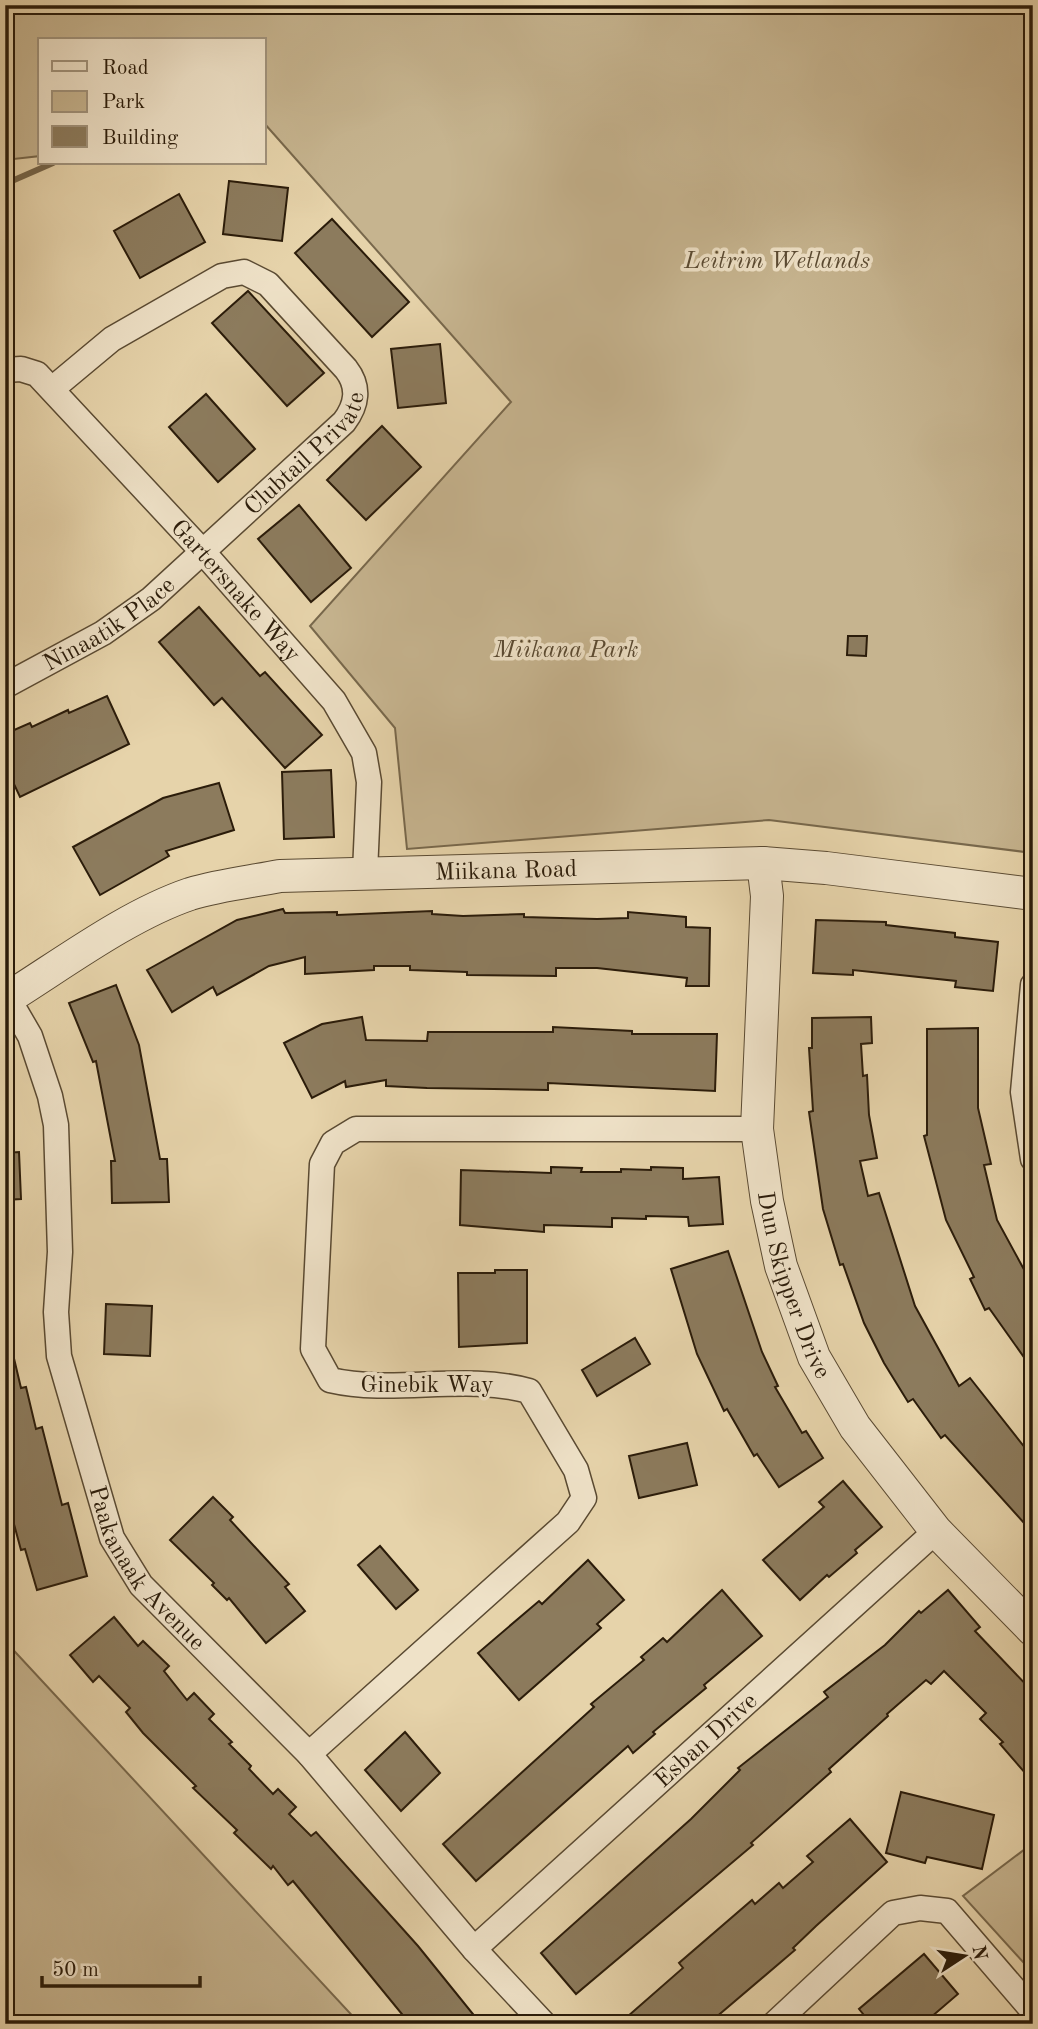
<svg xmlns="http://www.w3.org/2000/svg" width="1038" height="2029" font-family="'Old Standard TT',serif">
  <rect width="100%" height="100%" fill="#e6d3aa"/>
  <filter id="stains"><feTurbulence type="fractalNoise" baseFrequency=".00286" numOctaves="4"/><feColorMatrix values="0 0 0 0 .2 0 0 0 0 .09 0 0 0 0 .02 0 0 0 .5 -.17"/></filter>
  <radialGradient id="worn" r=".72"><stop offset=".6" stop-color="#630" stop-opacity="0"/><stop offset="1" stop-color="#630" stop-opacity=".3"/></radialGradient>
  <g fill="#c6b48f" stroke="#78684c" stroke-width="2">
    <path d="M 5,5 L 1033,5 L 1033,853 L 769,820 L 407,849 L 395,728 L 310,626 L 511,402 L 264,123 L 264,40 L 40,40 L 40,156 L 5,160 Z"/>
    <path d="M 5,1641 L 360,2024 L 5,2024 Z"/>
    <path d="M 1033,1843 L 1033,1973 L 963,1896 Z"/>
  </g>
  <g fill="none" stroke-linecap="round" stroke-linejoin="round">
    <path stroke="#75654a" stroke-width="6" d="M 5,184 L 53,163"/>
  </g>
  <g fill="#8c7b5d" stroke="#2b1c0a" stroke-width="2">
    <path d="M 229,181 L 288,188 L 282,241 L 223,234 Z"/>
    <path d="M 179,194 L 205,242 L 140,278 L 114,231 Z"/>
    <path d="M 332,219 L 409,302 L 372,337 L 295,253 Z"/>
    <path d="M 248,291 L 324,373 L 287,406 L 212,323 Z"/>
    <path d="M 440,344 L 446,403 L 398,408 L 391,349 Z"/>
    <path d="M 206,394 L 255,449 L 218,482 L 169,427 Z"/>
    <path d="M 382,426 L 421,467 L 366,520 L 327,480 Z"/>
    <path d="M 299,505 L 351,568 L 311,602 L 258,539 Z"/>
    <path d="M 199,607 L 260,676 L 265,672 L 322,735 L 285,768 L 222,698 L 214,705 L 159,642 Z"/>
    <path d="M 848,636 L 867,636 L 866,656 L 847,655 Z"/>
    <path d="M 107,696 L 129,744 L 20,797 L 5,765 L 5,734 L 30,723 L 32,727 L 68,710 L 69,713 Z"/>
    <path d="M 331,770 L 334,837 L 284,839 L 282,772 Z"/>
    <path d="M 219,783 L 234,830 L 166,851 L 169,856 L 100,895 L 73,847 L 163,798 Z"/>
    <path d="M 283,909 L 285,913 L 337,912 L 337,915 L 432,911 L 432,914 L 463,916 L 524,914 L 524,917 L 597,919 L 628,918 L 628,912 L 686,917 L 686,927 L 710,928 L 709,986 L 686,986 L 687,978 L 597,968 L 556,968 L 556,976 L 467,975 L 467,972 L 410,970 L 410,966 L 374,966 L 374,970 L 305,974 L 305,957 L 269,966 L 217,995 L 213,987 L 172,1012 L 147,970 L 237,920 Z"/>
    <path d="M 816,920 L 886,922 L 886,925 L 955,933 L 955,937 L 998,942 L 993,991 L 955,987 L 956,981 L 900,975 L 853,970 L 853,975 L 813,973 Z"/>
    <path d="M 116,985 L 139,1045 L 160,1159 L 167,1159 L 169,1202 L 112,1203 L 111,1161 L 115,1161 L 96,1061 L 93,1062 L 69,1003 Z"/>
    <path d="M 362,1017 L 366,1040 L 427,1041 L 428,1032 L 553,1032 L 553,1027 L 632,1031 L 632,1034 L 717,1034 L 715,1091 L 548,1083 L 548,1090 L 427,1088 L 386,1086 L 386,1080 L 346,1087 L 345,1081 L 312,1098 L 284,1043 L 322,1024 Z"/>
    <path d="M 871,1017 L 872,1043 L 861,1044 L 863,1076 L 867,1075 L 869,1115 L 877,1158 L 860,1161 L 868,1196 L 879,1193 L 915,1306 L 959,1386 L 970,1378 L 1033,1458 L 1033,1533 L 945,1435 L 941,1438 L 913,1399 L 908,1402 L 884,1363 L 864,1323 L 843,1264 L 840,1265 L 823,1209 L 809,1112 L 813,1111 L 809,1048 L 812,1048 L 812,1018 Z"/>
    <path d="M 978,1028 L 978,1108 L 991,1164 L 984,1165 L 997,1220 L 1033,1286 L 1033,1370 L 989,1308 L 985,1310 L 970,1279 L 974,1277 L 946,1220 L 924,1136 L 927,1135 L 927,1029 Z"/>
    <path d="M 19,1152 L 21,1199 L 5,1200 L 5,1153 Z"/>
    <path d="M 551,1167 L 582,1168 L 581,1172 L 621,1172 L 621,1169 L 651,1170 L 651,1167 L 683,1168 L 683,1179 L 719,1177 L 723,1224 L 689,1226 L 688,1217 L 646,1216 L 646,1219 L 612,1218 L 612,1227 L 544,1225 L 544,1232 L 460,1225 L 461,1170 L 551,1173 Z"/>
    <path d="M 728,1251 L 762,1352 L 778,1386 L 775,1387 L 802,1433 L 806,1431 L 823,1458 L 779,1487 L 757,1454 L 754,1456 L 727,1409 L 724,1411 L 697,1354 L 671,1269 Z"/>
    <path d="M 495,1270 L 527,1270 L 527,1343 L 459,1347 L 458,1273 L 495,1273 Z"/>
    <path d="M 106,1304 L 152,1306 L 150,1356 L 104,1354 Z"/>
    <path d="M 635,1338 L 650,1364 L 597,1396 L 582,1370 Z"/>
    <path d="M 5,1350 L 12,1350 L 21,1388 L 26,1387 L 36,1429 L 42,1427 L 62,1505 L 68,1503 L 87,1576 L 37,1590 L 25,1549 L 21,1550 L 5,1491 Z"/>
    <path d="M 687,1443 L 697,1485 L 639,1498 L 629,1456 Z"/>
    <path d="M 843,1481 L 882,1527 L 855,1550 L 857,1553 L 829,1577 L 827,1575 L 800,1600 L 763,1560 L 824,1507 L 819,1502 Z"/>
    <path d="M 213,1497 L 233,1517 L 230,1520 L 289,1584 L 285,1587 L 305,1611 L 266,1643 L 229,1598 L 227,1600 L 212,1585 L 214,1583 L 170,1540 Z"/>
    <path d="M 380,1546 L 418,1590 L 396,1609 L 358,1565 Z"/>
    <path d="M 588,1560 L 624,1600 L 597,1624 L 601,1628 L 519,1700 L 478,1653 L 539,1601 L 542,1604 Z"/>
    <path d="M 722,1590 L 762,1636 L 704,1685 L 706,1688 L 653,1732 L 655,1734 L 633,1753 L 628,1746 L 476,1881 L 443,1844 L 594,1707 L 591,1704 L 644,1660 L 641,1657 L 663,1638 L 667,1642 Z"/>
    <path d="M 948,1590 L 980,1627 L 975,1631 L 1033,1692 L 1033,1782 L 1000,1744 L 1003,1742 L 980,1719 L 986,1713 L 944,1671 L 931,1684 L 926,1680 L 887,1714 L 888,1716 L 829,1769 L 831,1772 L 751,1843 L 753,1845 L 576,1994 L 541,1953 L 691,1819 L 740,1770 L 738,1768 L 828,1697 L 824,1692 L 885,1645 L 919,1611 L 921,1613 Z"/>
    <path d="M 114,1617 L 138,1646 L 143,1641 L 169,1666 L 164,1671 L 187,1700 L 194,1693 L 214,1714 L 209,1719 L 232,1742 L 229,1744 L 251,1766 L 249,1769 L 273,1794 L 278,1789 L 296,1807 L 289,1814 L 311,1836 L 316,1832 L 418,1946 L 481,2024 L 410,2024 L 293,1881 L 288,1885 L 273,1866 L 271,1869 L 234,1833 L 237,1830 L 193,1788 L 196,1786 L 143,1733 L 126,1712 L 130,1708 L 99,1676 L 93,1682 L 70,1655 Z"/>
    <path d="M 405,1732 L 440,1773 L 401,1811 L 365,1770 Z"/>
    <path d="M 901,1792 L 994,1815 L 982,1869 L 927,1857 L 925,1863 L 886,1853 Z"/>
    <path d="M 850,1819 L 887,1862 L 816,1926 L 793,1948 L 795,1950 L 708,2024 L 619,2024 L 683,1968 L 679,1963 L 752,1900 L 755,1904 L 779,1883 L 783,1888 L 813,1862 L 807,1856 Z"/>
    <path d="M 924,1954 L 958,1994 L 923,2024 L 852,2024 L 863,2014 L 859,2009 Z"/>
  </g>
  <g fill="none" stroke-linecap="round" stroke-linejoin="round">
    <defs>
      <g id="minor">
        <path id="s1" d="M 5,370 L 21,369 L 37,374 L 203,552 L 334,701 L 364,753 L 369,782 L 365,872"/>
        <path id="s2" d="M 5,686 L 103,633 L 151,599 L 344,422 C 357,405 360,387 346,369 L 268,284 L 244,272 L 222,276 L 112,339 L 52,389"/>
        <path d="M 1033,985 L 1023,1092 L 1033,1159"/>
        <path id="s3" d="M 5,993 L 30,1036 L 50,1096 L 56,1125 L 60,1252 L 56,1312 L 59,1356 L 112,1538 L 141,1585 L 309,1754 L 474,1949 L 544,2024"/>
        <path d="M 309,1754 L 568,1522 L 584,1498 L 576,1470 L 529,1391 C 464,1373 395,1395 330,1380 L 313,1349 L 322,1164 L 333,1143 L 356,1129 L 757,1129"/>
        <path id="s4" d="M 474,1949 L 936,1531"/>
        <path d="M 774,2024 L 893,1913 L 920,1908 L 947,1911 L 1033,2011"/>
      </g>
      <g id="tertiary">
        <path id="s5" d="M 763,863 L 767,896 L 757,1129 L 767,1201 L 781,1266 L 814,1357 L 855,1427 L 936,1531 L 1033,1630"/>
        <path id="s6" d="M 8,998 C 64,963 128,915 190,894 C 220,885 249,882 280,876 L 763,863 L 826,868 L 1033,894"/>
      </g>
    </defs>
    <use href="#minor" stroke="#5a4a32" stroke-width="27"/>
    <use href="#tertiary" stroke="#5a4a32" stroke-width="34"/>
    <use href="#minor" stroke="#efe2c8" stroke-width="24"/>
    <use href="#tertiary" stroke="#efe2c8" stroke-width="32"/>
  </g>
  <g text-anchor="middle" stroke-width="7" stroke-linejoin="round" paint-order="stroke">
    <g font-size="24" font-style="italic" fill="#5a4a32" stroke="#efe2c8">
      <text x="777" y="268">Leitrim Wetlands</text>
      <text x="566" y="657">Miikana Park</text>
    </g>
    <g font-size="24" fill="#2b1c0a" stroke="#efe2c8">
      <text dy="8" stroke="none"><textPath href="#s2" startOffset="383">Clubtail Private</textPath></text>
      <text dy="8" stroke="none"><textPath href="#s1" startOffset="327">Gartersnake Way</textPath></text>
      <text dy="8" stroke="none"><textPath href="#s2" startOffset="121">Ninaatik Place</textPath></text>
      <text dy="8" stroke="none"><textPath href="#s6" startOffset="528">Miikana Road</textPath></text>
      <text dy="8" stroke="none"><textPath href="#s5" startOffset="427">Dun Skipper Drive</textPath></text>
      <text x="427" y="1392">Ginebik Way</text>
      <text dy="8" stroke="none"><textPath href="#s3" startOffset="607">Paakanaak Avenue</textPath></text>
      <text dy="8" stroke="none"><textPath href="#s4" startOffset="312">Esban Drive</textPath></text>
    </g>
  </g>
  <rect width="1038" height="2029" fill="none" stroke="#e6d3aa" stroke-width="28"/>
  <rect x="7" y="7" width="1024" height="2015" fill="none" stroke="#2b1c0a" stroke-width="3.5"/>
  <rect x="14" y="14" width="1010" height="2001" fill="none" stroke="#2b1c0a" stroke-width="2"/>
  <rect x="38" y="38" width="228" height="126" fill="#efe2c8" stroke="#a1937c" stroke-width="2"/>
  <rect x="52" y="61" width="35" height="10" fill="#efe2c8" stroke="#a1937c" stroke-width="2"/>
  <text x="102" y="74" font-size="21" fill="#2b1c0a">Road</text>
  <rect x="52" y="91" width="35" height="21" fill="#c6b48f" stroke="#a1937c" stroke-width="2"/>
  <text x="102" y="108" font-size="21" fill="#2b1c0a">Park</text>
  <rect x="52" y="126" width="35" height="21" fill="#8c7b5d" stroke="#a1937c" stroke-width="2"/>
  <text x="102" y="144" font-size="21" fill="#2b1c0a">Building</text>
  <g transform="translate(964 1956) rotate(78)" stroke="#efe2c8" stroke-width="5" paint-order="stroke">
  <path d="M0-5L12 26L0 18L-12 26Z" fill="#2b1c0a"/>
  <text y="-10" font-size="19" font-weight="bold" text-anchor="middle" fill="#2b1c0a">N</text>
  </g>
  <path d="M42 1976v10h158v-10" fill="none" stroke="#2b1c0a" stroke-width="3.5"/>
  <text x="52" y="1976" font-size="21" fill="#2b1c0a" stroke="#efe2c8" stroke-width="5" paint-order="stroke">50 m</text>
  <rect width="100%" height="100%" filter="url(#stains)"/>
  <rect width="100%" height="100%" fill="url(#worn)"/>
</svg>
